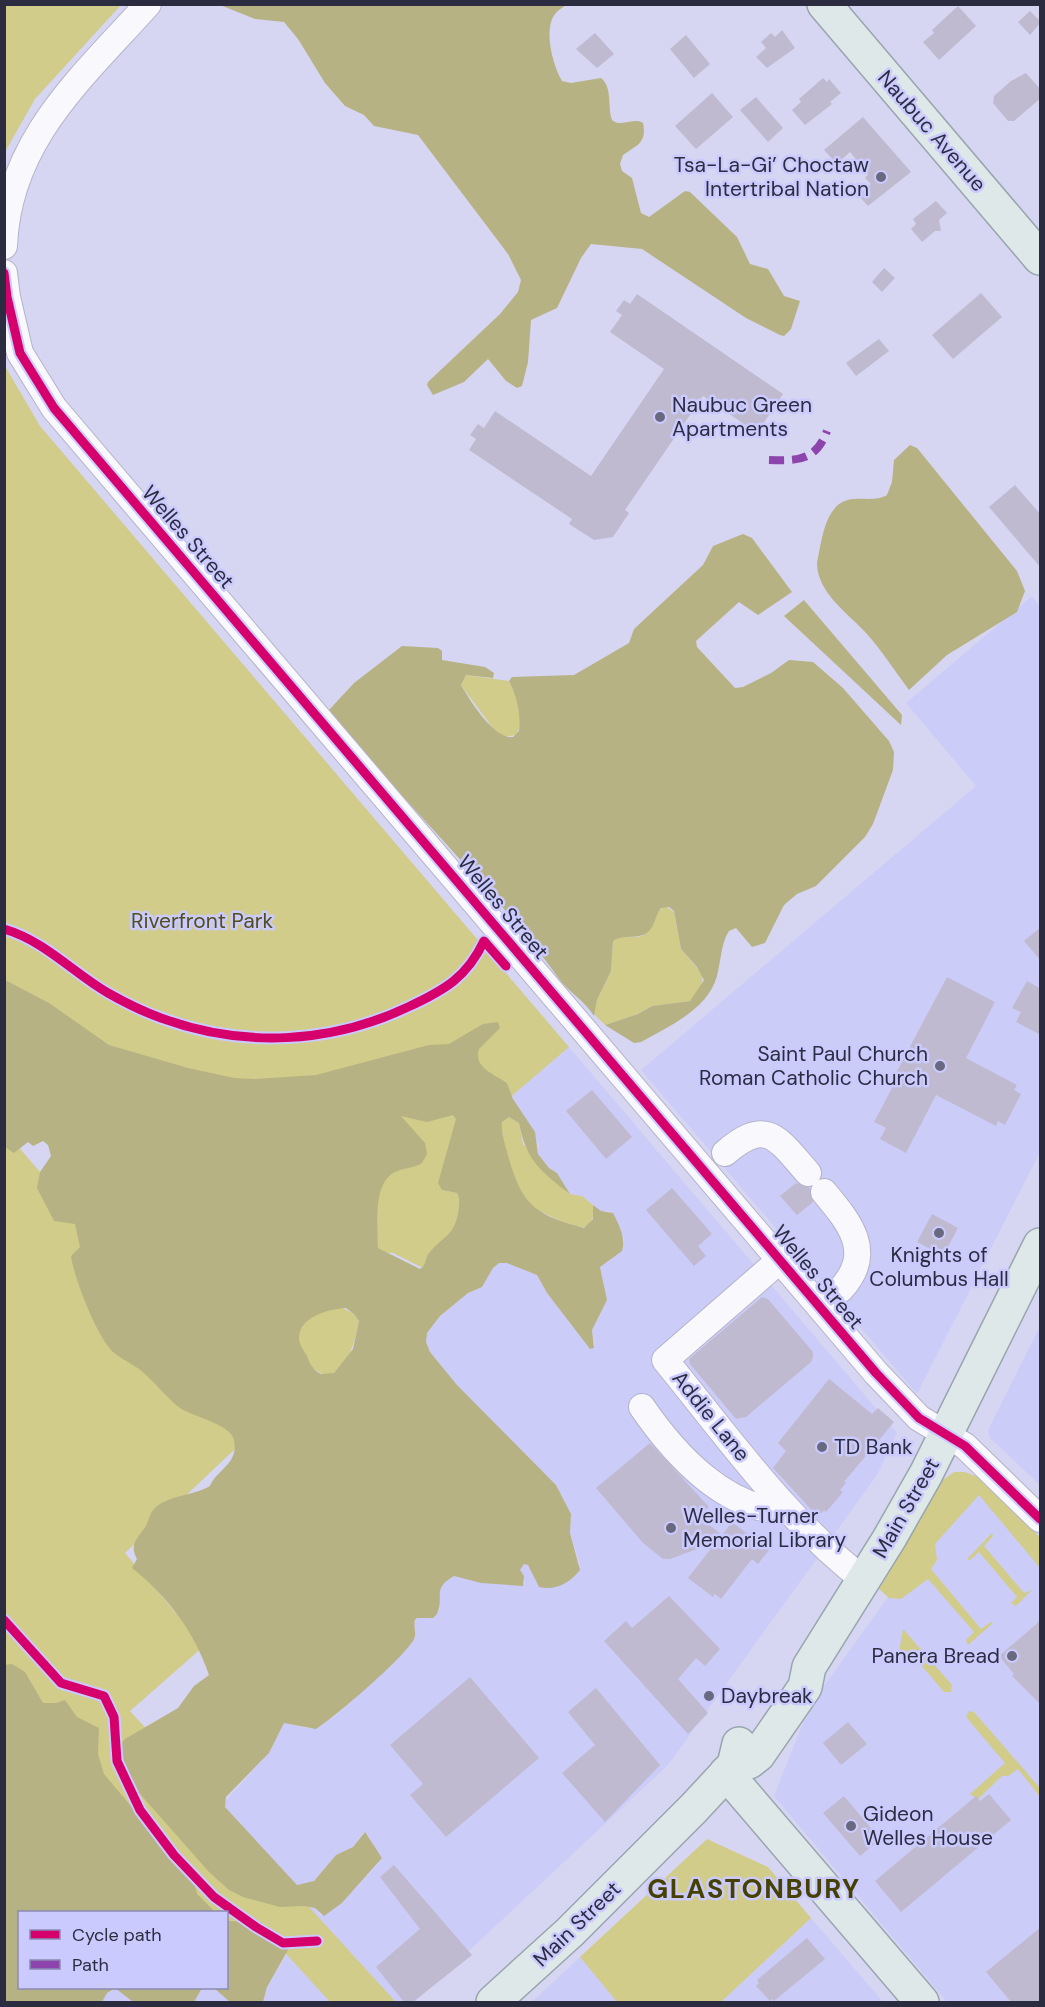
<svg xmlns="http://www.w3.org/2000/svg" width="1045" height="2007" font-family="'DM Sans',sans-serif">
  <rect width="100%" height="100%" fill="#d6d6f2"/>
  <g fill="#ccccf8">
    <path d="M 1032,596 L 1040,607 L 1040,1152 L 917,1394 L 641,1070 L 976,786 L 906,703 Z"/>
    <path d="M 569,1047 L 897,1433 L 877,1475 L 668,1765 L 414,2002 L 396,2002 L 309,1907 L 315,1908 L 320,1915 L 342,1903 L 376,1866 L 382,1858 L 364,1832 L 353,1847 L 336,1855 L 314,1881 L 300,1886 L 294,1883 L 225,1807 L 225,1801 L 269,1753 L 284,1723 L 311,1729 L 337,1715 L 415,1632 L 414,1624 L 417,1618 L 433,1618 L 440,1609 L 439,1589 L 447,1580 L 454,1576 L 481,1583 L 525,1584 L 520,1570 L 524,1564 L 528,1565 L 539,1587 L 580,1565 L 570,1533 L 571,1514 L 556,1485 L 457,1385 L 430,1352 L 426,1341 L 427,1333 L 440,1316 L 468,1293 L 482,1287 L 493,1268 L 499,1263 L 507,1263 L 537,1275 L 547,1293 L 590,1349 L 595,1345 L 592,1330 L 607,1300 L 600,1267 L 618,1254 L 624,1240 L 620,1227 L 610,1211 L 601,1211 L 582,1196 L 570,1194 L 557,1173 L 549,1168 L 538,1154 L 539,1145 L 512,1096 Z"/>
    <path d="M 1040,1326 L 1040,1485 L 990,1438 L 988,1430 Z"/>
    <path d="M 964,1480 L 1040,1553 L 1040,2002 L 947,2002 L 774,1796 L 810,1705 L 946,1517 Z"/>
    <path d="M 811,1918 L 883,2002 L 721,2002 Z"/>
    <path d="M 287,1954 L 330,2002 L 263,2002 L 267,1987 Z"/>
    <path d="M 580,1957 L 617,2002 L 532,2002 Z"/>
    <path d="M 115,1988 L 133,2002 L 102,2002 L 107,1993 Z"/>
    <path d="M 202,1988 L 214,1988 L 230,2002 L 194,2002 Z"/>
  </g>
  <g fill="#d1cc89">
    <path d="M 5,4 L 121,5 L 35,99 L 5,152 Z"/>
    <path d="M 5,366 L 40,426 L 569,1047 L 449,1150 L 442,1190 L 457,1193 L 460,1197 L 458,1218 L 454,1231 L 427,1257 L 423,1268 L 393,1253 L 381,1252 L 378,1248 L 378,1236 L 343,1308 L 354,1314 L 359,1321 C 355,1340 349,1370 326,1376 L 312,1368 L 271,1415 L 125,1553 L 204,1646 L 130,1711 L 396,2002 L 330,2002 L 257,1922 L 235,1940 L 227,1931 L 226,1912 L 210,1912 L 5,1741 L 4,1130 L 227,1390 L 178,1120 L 5,1003 Z"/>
    <path d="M 466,675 L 509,681 C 516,695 526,720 516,735 L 504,737 L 495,731 L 461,685 Z"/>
    <path d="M 665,906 L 674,912 L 681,949 L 703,975 L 701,988 L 690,1001 L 652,1006 L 638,1014 L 605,1025 L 594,1014 L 597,1000 L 611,971 L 613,941 C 623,934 632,939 642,936 C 656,930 652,912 665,906 Z"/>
    <path d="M 509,1117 L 519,1123 L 523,1144 L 570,1194 L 582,1196 L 593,1205 L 595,1213 L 588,1227 C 580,1228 569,1224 561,1221 C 552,1216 539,1212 532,1206 C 516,1191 500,1144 502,1122 Z"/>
    <path d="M 954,1472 L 965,1472 L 978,1477 L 1040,1537 L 1040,1568 L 979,1495 L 935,1544 L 937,1560 L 931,1569 L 981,1629 L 991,1622 L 993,1623 L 968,1645 L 966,1640 L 974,1632 L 928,1579 L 901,1599 L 889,1598 L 879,1589 L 941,1481 Z"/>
    <path d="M 992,1533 L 993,1536 L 984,1546 L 1024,1593 L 1032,1590 L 1016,1606 L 1011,1603 L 1017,1597 L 979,1552 L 970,1560 L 967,1559 Z"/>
    <path d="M 903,1629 L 952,1685 L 951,1692 L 944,1692 L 909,1651 L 898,1658 Z"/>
    <path d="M 969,1711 L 974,1712 L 1040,1788 L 1040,1797 L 1018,1769 L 1008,1776 L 1002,1776 L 978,1799 L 970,1794 L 1005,1763 L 966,1717 Z"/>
    <path d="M 707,1839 L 768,1867 L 811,1918 L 721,2002 L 617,2002 L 580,1957 Z"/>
  </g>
  <g fill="#b7b283" fill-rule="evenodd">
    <path d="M 220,5 L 566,5 C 562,8 557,11 555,14 C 543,30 553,66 562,81 L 571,83 L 601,78 C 613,88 607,106 612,120 C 622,128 633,117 643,123 C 647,143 637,145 623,155 L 620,164 L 622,171 L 632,178 L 641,213 L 649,217 L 685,191 L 690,192 L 737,237 L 750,264 L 768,269 L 784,296 L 800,301 L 791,329 L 784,336 L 780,335 L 746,318 L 642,249 L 591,244 L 581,258 L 557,308 L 531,320 L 528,362 L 522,386 L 517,388 L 506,381 L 488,359 L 464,382 L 433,395 L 427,385 L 428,382 L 500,314 L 518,292 L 521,280 L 508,254 L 418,135 L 374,126 L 364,115 L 345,106 L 325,83 L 298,39 L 284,22 L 255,19 Z"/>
    <path d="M 910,445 L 917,448 L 1017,571 L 1025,591 L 1017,612 L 947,655 L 909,690 C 895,671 882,651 867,634 C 849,614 817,593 817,563 C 822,540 825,500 854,499 C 867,498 876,501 887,495 L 892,482 L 894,460 Z"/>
    <path d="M 743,534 L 752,538 L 792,592 L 758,615 L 739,602 L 696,641 L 697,647 L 735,688 L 743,687 L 771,673 L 789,660 L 813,662 L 843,688 L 889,741 L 894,752 L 893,770 L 873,824 L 865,837 L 816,886 L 797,894 L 784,905 L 765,943 L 752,947 L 736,928 L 729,931 C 721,943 721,961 717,976 C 708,1009 670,1026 641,1042 L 634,1043 L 605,1025 L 638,1014 L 652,1006 L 690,1001 L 704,980 L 697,967 L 681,949 L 674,911 L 669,907 L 661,908 C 656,914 655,924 650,930 C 641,941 625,933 613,941 L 611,971 L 597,1000 L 594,1016 C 585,1001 570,993 560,980 C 491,884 402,803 329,710 L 354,683 L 402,646 L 438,648 L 442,651 L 442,660 L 485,667 L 494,673 L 493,678 L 466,675 L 461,685 C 470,700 494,740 513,737 L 519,731 C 521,713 517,697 509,681 L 512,677 L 574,675 L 629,643 L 634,629 L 703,565 L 713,546 Z"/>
    <path d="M 804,600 L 902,715 L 901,725 L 784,616 Z"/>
    <path d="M 5,980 L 49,1003 L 109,1045 L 188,1068 L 234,1078 L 255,1079 L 316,1075 L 429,1045 L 449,1044 L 483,1024 L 498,1022 L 500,1028 L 479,1049 C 473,1068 495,1074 507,1083 L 513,1099 L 535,1132 L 538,1154 L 549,1168 L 557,1173 L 570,1194 C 541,1172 526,1160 519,1123 L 509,1117 L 502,1122 C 501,1135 506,1147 509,1159 C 523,1207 537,1215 584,1228 L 593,1219 L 593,1205 L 601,1211 L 613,1213 C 619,1225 626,1237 622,1251 L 600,1267 L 607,1300 L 592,1330 L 594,1348 L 590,1349 L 547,1293 L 537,1275 L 507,1263 L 499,1263 L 493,1268 L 482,1287 L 468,1293 L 440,1316 L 427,1333 L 426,1342 L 430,1352 L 457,1385 L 556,1485 L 571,1514 L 570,1533 L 580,1570 C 570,1583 555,1591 539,1587 L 528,1565 L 524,1564 L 520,1570 L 524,1576 L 523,1586 L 481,1583 L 454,1576 C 431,1589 445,1596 437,1614 L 433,1618 L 417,1618 L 415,1620 C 413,1627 417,1633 414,1639 C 404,1658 336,1716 316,1729 L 284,1723 L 269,1753 L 226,1797 L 225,1807 L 297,1885 L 314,1881 L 336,1855 L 353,1847 L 365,1832 L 382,1858 L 342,1903 L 324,1916 L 315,1908 L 304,1906 L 280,1907 L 243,1897 L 229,1890 L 209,1872 L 125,1777 C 118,1764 114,1751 125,1739 L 178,1708 L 194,1686 L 209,1675 C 194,1631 168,1597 132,1568 L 137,1559 C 130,1546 135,1541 143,1530 C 149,1524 148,1515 154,1509 C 167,1495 193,1496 210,1486 C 217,1469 239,1464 234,1440 C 231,1424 191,1416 180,1408 C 168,1399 158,1386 147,1376 C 138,1366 124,1361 113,1352 C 97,1337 74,1278 71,1256 L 80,1247 L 75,1224 L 54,1221 L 37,1188 L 40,1172 L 51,1156 L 48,1145 L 43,1141 L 33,1146 L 28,1142 L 14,1153 L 5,1147 ZM 453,1115 L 456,1119 L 438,1183 L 442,1190 L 457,1193 C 460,1198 459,1201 459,1206 C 456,1236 445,1234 429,1253 C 424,1259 427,1265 420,1269 L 378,1248 C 378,1228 372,1183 395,1172 C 403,1168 414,1168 422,1163 L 427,1154 L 425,1143 L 401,1116 L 427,1122 ZM 346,1308 L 354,1314 L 359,1321 L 353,1349 L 334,1373 L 321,1374 C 313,1370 310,1364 307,1356 C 304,1351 299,1344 299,1339 C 298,1317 329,1309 346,1308 Z"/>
    <path d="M 12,1664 L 25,1672 L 43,1703 L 56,1703 L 65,1700 L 77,1717 L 99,1728 L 98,1754 L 104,1774 L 194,1881 L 197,1894 L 215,1912 L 20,1912 L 20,1988 L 202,1988 L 194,2002 L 133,2002 L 115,1988 L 107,1993 L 102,2002 L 5,2002 L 4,1665 Z"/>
    <path d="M 227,1921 L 261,1922 L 280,1939 L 288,1950 L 267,1987 L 263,2002 L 230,2002 L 214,1988 L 226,1988 Z"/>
  </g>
  <g fill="#bfbad0">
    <path d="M 958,6 L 976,26 L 939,60 L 923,42 L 934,33 L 932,30 Z"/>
    <path d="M 1030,11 L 1041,22 L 1030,35 L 1018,22 Z"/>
    <path d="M 782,30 L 795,48 L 767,68 L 756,57 L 766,48 L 761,42 L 771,33 L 775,37 Z"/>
    <path d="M 595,33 L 614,54 L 597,68 L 576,49 Z"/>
    <path d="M 686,35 L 710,64 L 694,78 L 670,49 Z"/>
    <path d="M 1026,73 L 1041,90 L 1041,98 L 1014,121 L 1008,121 L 993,103 L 994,96 L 1011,81 Z"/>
    <path d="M 823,78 L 827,82 L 829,79 L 841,93 L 830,102 L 832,104 L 805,125 L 792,110 L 801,102 L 799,99 Z"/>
    <path d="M 712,93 L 733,117 L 696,149 L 675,126 Z"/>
    <path d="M 756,97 L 783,128 L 768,142 L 740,110 Z"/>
    <path d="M 863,117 L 911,172 L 868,206 L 858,195 L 871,184 L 865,178 L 868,174 L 850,152 L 837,164 L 824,150 Z"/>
    <path d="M 936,201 L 947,213 L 939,220 L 941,231 L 935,231 L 922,242 L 911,229 L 916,224 L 913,219 Z"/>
    <path d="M 884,268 L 895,278 L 882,292 L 872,282 Z"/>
    <path d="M 981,293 L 1002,317 L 953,359 L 932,335 Z"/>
    <path d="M 637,294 L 783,394 L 757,433 L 703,396 L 625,510 L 629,513 L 613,537 L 594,540 L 569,524 L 572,519 L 469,450 L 476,439 L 470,435 L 478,424 L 484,428 L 495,411 L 591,476 L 664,369 L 610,332 L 622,315 L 616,311 L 624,300 L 630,304 Z"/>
    <path d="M 879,339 L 889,351 L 856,376 L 846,363 Z"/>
    <path d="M 1015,485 L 1041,515 L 1041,568 L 989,507 Z"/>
    <path d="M 1041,927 L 1041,961 L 1024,941 Z"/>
    <path d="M 947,977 L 995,1002 L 966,1058 L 1017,1085 L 1014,1090 L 1021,1094 L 1005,1125 L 998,1121 L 996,1126 L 936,1095 L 906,1153 L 880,1139 L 886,1128 L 874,1122 L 899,1075 L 896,1073 Z"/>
    <path d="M 1027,981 L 1041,989 L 1041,1035 L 1016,1022 L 1021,1012 L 1012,1008 Z"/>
    <path d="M 592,1090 L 632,1137 L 606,1159 L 566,1111 Z"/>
    <path d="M 796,1183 L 810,1188 L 813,1202 L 797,1215 L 780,1196 Z"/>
    <path d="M 672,1188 L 712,1234 L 698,1246 L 706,1256 L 694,1266 L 646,1210 Z"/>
    <path d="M 932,1214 L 958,1228 L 943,1256 L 917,1242 Z"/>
    <path d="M 762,1297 L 768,1299 L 813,1352 L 813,1357 L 811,1362 L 746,1417 L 736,1419 L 690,1364 L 689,1359 Z"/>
    <path d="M 829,1379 L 872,1414 L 878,1408 L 894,1422 L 844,1482 L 846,1483 L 840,1490 L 843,1492 L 826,1512 L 824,1510 L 818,1517 L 773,1468 L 786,1451 L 778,1443 Z"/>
    <path d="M 650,1443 L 709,1507 L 698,1516 L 722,1535 L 732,1522 L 769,1550 L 758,1564 L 752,1559 L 721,1599 L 715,1594 L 713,1597 L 688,1578 L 716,1542 L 670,1559 L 663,1559 L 643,1543 L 596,1488 Z"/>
    <path d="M 669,1596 L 720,1649 L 705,1666 L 696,1658 L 678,1679 L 708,1713 L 688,1734 L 604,1641 L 626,1621 L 632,1628 Z"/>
    <path d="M 1041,1620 L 1041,1705 L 1012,1676 L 1014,1674 L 999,1656 Z"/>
    <path d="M 470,1677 L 539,1758 L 446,1837 L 410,1795 L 423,1784 L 390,1745 Z"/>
    <path d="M 596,1688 L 660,1765 L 605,1822 L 562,1773 L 595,1745 L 568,1712 Z"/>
    <path d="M 848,1722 L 867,1744 L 841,1765 L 823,1743 Z"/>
    <path d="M 989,1794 L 1011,1820 L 901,1912 L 875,1881 L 976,1796 L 980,1801 Z"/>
    <path d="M 844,1796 L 880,1839 L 860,1856 L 823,1813 Z"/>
    <path d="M 394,1865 L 472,1955 L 413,2002 L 404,2002 L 376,1967 L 420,1929 L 380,1877 Z"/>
    <path d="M 1041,1927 L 1041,2002 L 1011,2002 L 986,1972 Z"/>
    <path d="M 807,1938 L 825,1959 L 774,2001 L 772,1999 L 770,2001 L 756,1986 L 759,1983 L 757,1980 Z"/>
  </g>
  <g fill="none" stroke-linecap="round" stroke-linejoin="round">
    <defs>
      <g id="minor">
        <path d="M 4,246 C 8,140 83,77 148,4"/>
        <path d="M 4,273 L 7,297 L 20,353 L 54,408 L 876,1373 L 919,1418 L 965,1446 L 1040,1519"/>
        <path d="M 725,1153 C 767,1117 777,1138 808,1173"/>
        <path d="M 824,1192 C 849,1222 875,1252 841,1289"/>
        <path d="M 780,1260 L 665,1360 C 727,1436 786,1520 864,1580"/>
        <path d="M 642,1407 C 675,1455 727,1512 789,1511"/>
      </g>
      <g id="major">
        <path d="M 824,4 L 1040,258"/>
        <path d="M 734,1765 L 749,1762 L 758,1755 L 805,1687 L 809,1667 L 889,1539 L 926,1474 L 1040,1245"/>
        <path d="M 726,1773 L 922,2002"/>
        <path d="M 493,2002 L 570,1932 L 693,1809 L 734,1765 L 739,1744"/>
      </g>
    </defs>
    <use href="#minor" stroke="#b4b3ca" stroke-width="28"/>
    <use href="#major" stroke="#98a5ae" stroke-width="36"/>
    <use href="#minor" stroke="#f9f9fd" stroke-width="26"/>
    <use href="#major" stroke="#dfe8e9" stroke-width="33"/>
    <path stroke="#8e44ad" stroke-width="8" stroke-dasharray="15 8" stroke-linecap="butt" d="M 769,460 C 797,461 816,461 827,431"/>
    <defs>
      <g id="cycleway">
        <path d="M 4,273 L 7,297 L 20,353 L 54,408 L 876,1373 L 919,1418 L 965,1446 L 1040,1519"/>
        <path d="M 4,929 C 45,941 72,972 108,993 C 124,1002 144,1012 161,1018 C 243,1048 330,1044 408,1007 C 445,990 467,977 484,941 L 506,966"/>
        <path d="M 4,1620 L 61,1683 L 104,1696 L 114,1717 L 117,1761 L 140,1810 L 174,1855 L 214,1897 L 256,1927 L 283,1943 L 317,1941"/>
      </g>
    </defs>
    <use href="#cycleway" stroke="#cbcafe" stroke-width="13"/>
    <use href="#cycleway" stroke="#d6006c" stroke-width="9"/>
  </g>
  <g fill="#68687e" stroke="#cbcafe" stroke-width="2">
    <circle cx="881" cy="177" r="6"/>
    <circle cx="660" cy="417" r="6"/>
    <circle cx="940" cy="1066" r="6"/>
    <circle cx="939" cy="1233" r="6"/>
    <circle cx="822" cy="1447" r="6"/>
    <circle cx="671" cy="1528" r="6"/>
    <circle cx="1012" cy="1656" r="6"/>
    <circle cx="709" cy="1696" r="6"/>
    <circle cx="851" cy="1826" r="6"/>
  </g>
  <g text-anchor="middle" stroke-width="5" stroke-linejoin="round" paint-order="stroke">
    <g font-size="21" fill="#2c2c40" stroke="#cbcafe">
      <text transform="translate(932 131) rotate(49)" y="7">Naubuc Avenue</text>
      <text transform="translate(188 537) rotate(49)" y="7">Welles Street</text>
      <text transform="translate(503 907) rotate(50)" y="7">Welles Street</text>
      <text transform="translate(818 1277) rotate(50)" y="7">Welles Street</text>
      <text transform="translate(711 1416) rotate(51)" y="7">Addie Lane</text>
      <text transform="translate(906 1508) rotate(-60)" y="7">Main Street</text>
      <text transform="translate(577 1924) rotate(-44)" y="7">Main Street</text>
    </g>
    <g font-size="21" fill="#2c2c40" stroke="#cbcafe" text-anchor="start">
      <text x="869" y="172" text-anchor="end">Tsa-La-Gi’ Choctaw<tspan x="869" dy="24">Intertribal Nation</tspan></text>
      <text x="672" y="412">Naubuc Green<tspan x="672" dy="24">Apartments</tspan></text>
      <text x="928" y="1061" text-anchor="end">Saint Paul Church<tspan x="928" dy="24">Roman Catholic Church</tspan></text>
      <text x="939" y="1262" text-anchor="middle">Knights of<tspan x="939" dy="24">Columbus Hall</tspan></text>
      <text x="834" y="1454">TD Bank</text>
      <text x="683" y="1523">Welles-Turner<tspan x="683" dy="24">Memorial Library</tspan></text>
      <text x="1000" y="1663" text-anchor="end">Panera Bread</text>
      <text x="721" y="1703">Daybreak</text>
      <text x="863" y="1821">Gideon<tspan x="863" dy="24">Welles House</tspan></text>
    </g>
    <g font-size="21" fill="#524e17" stroke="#cbcafe">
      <text x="202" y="928">Riverfront Park</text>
    </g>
    <g font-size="27" font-weight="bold" letter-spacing="1.5" fill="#464100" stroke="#cbcafe">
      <text x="754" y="1898">GLASTONBURY</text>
    </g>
  </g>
  <rect width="1045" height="2007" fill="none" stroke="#2c2c40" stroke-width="12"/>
  <rect x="18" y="1911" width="210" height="78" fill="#cbcafe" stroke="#8b8bb2" stroke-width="1.5"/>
  <rect x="30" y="1930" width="30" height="9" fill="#d6006c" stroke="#8b8bb2" stroke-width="1.5"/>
  <text x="72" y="1941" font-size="18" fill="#2c2c40">Cycle path</text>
  <rect x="30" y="1960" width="30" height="9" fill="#8e44ad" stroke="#8b8bb2" stroke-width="1.5"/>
  <text x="72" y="1971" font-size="18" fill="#2c2c40">Path</text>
</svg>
